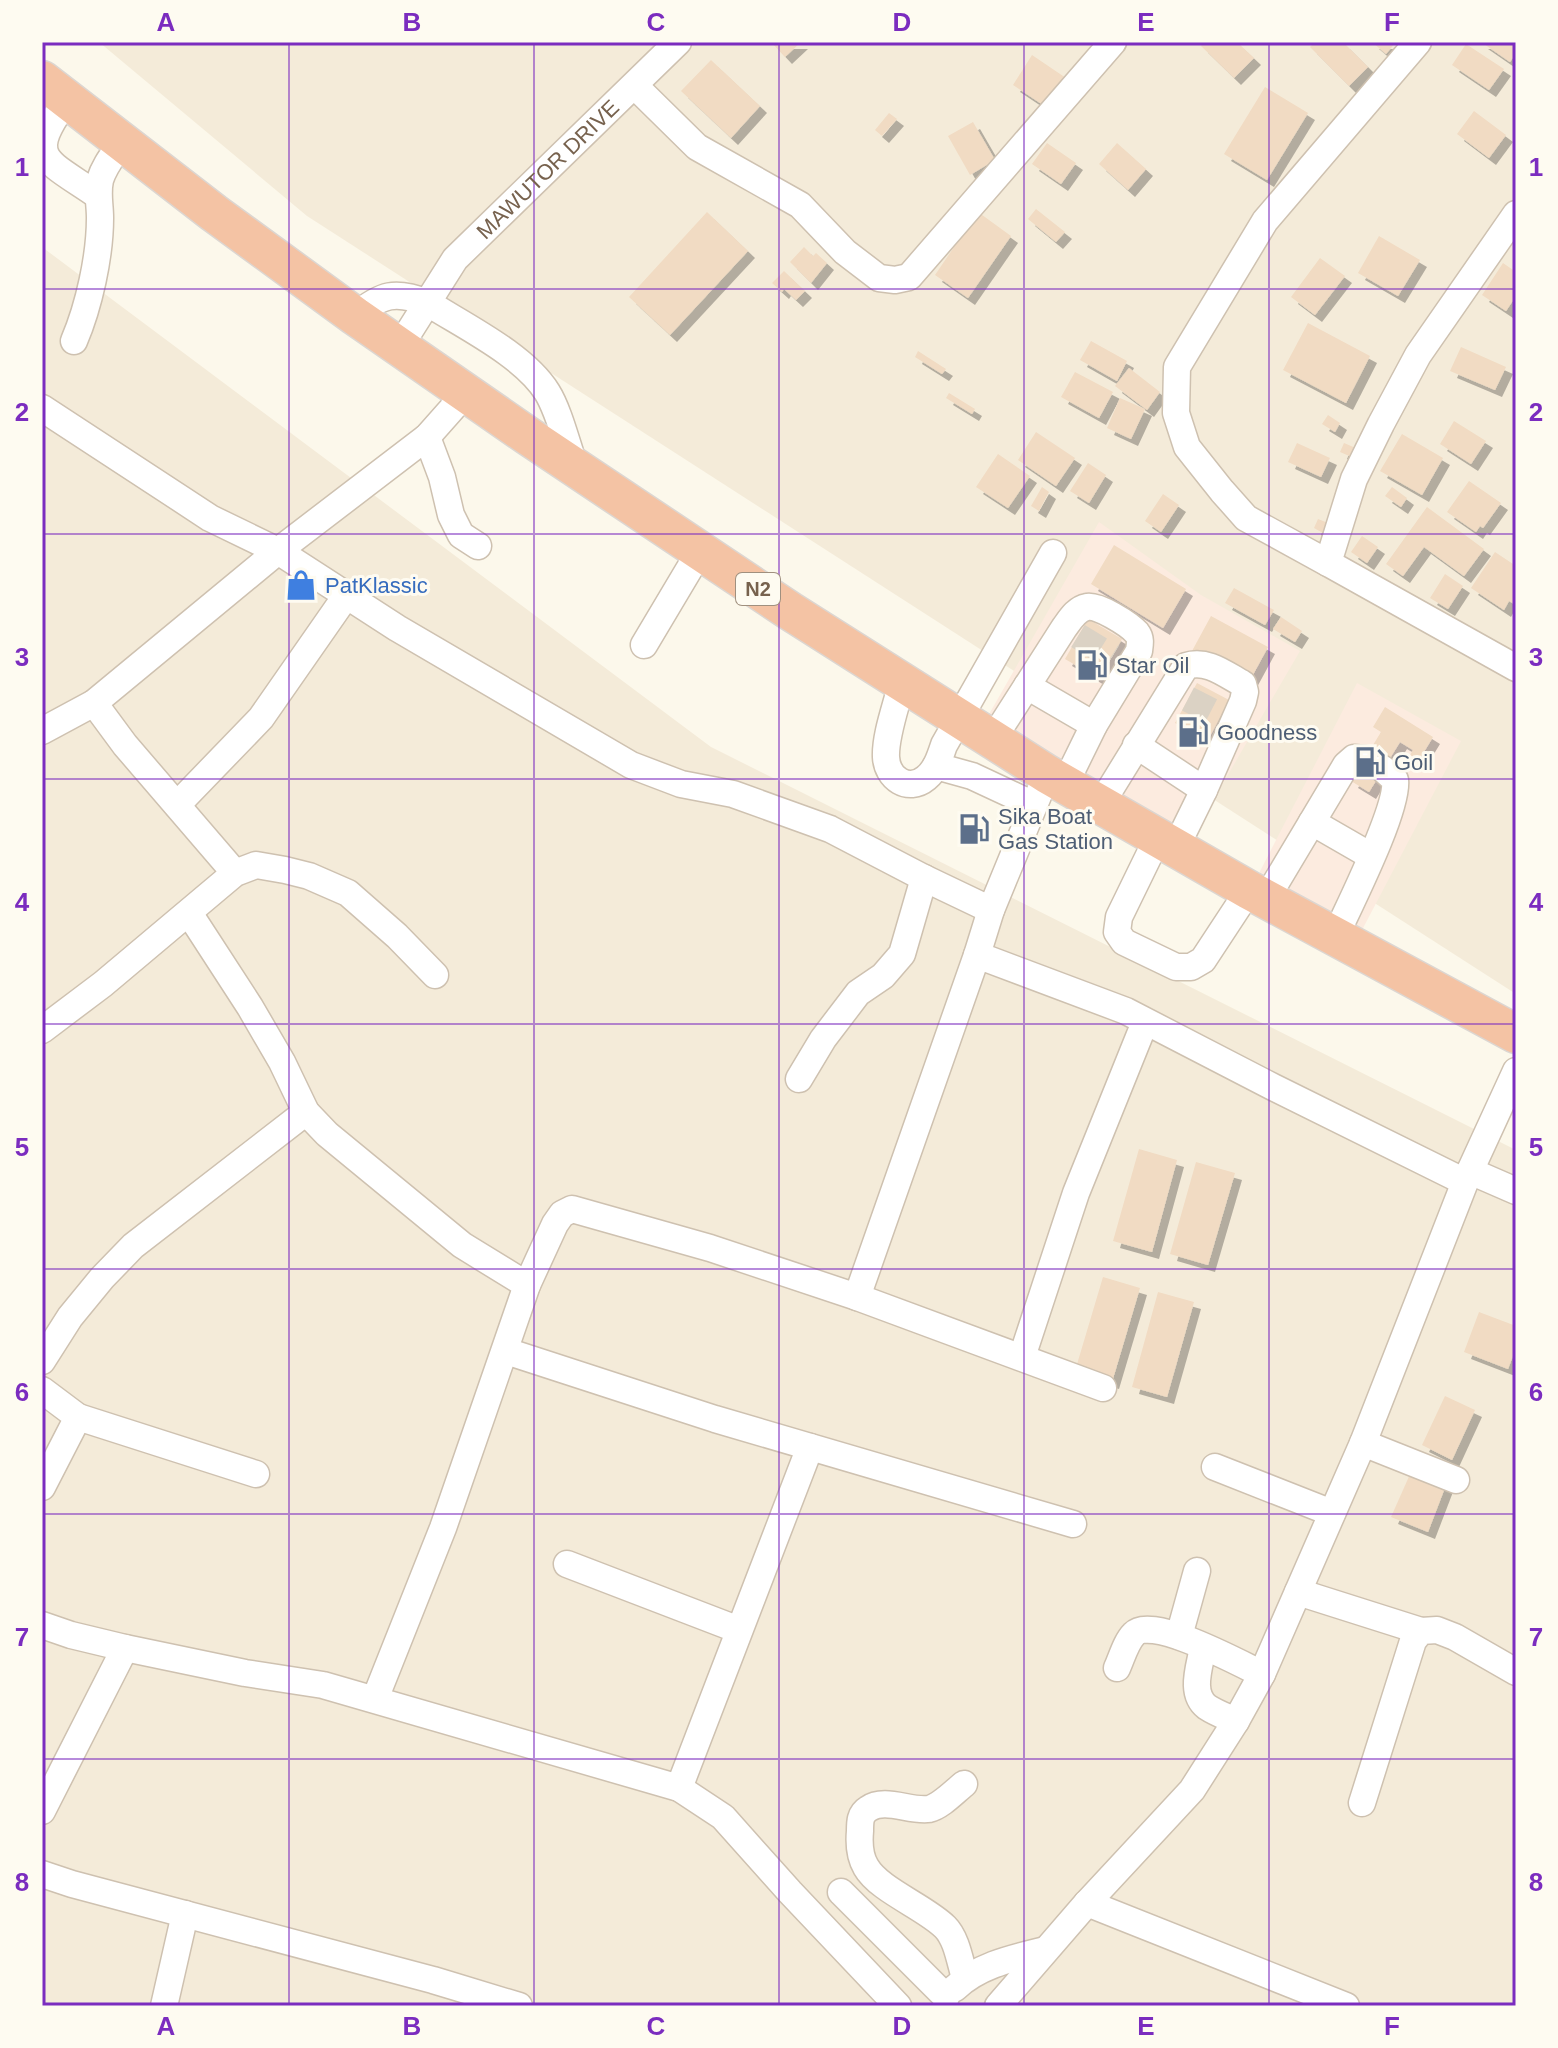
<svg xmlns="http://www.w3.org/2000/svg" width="1558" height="2048" font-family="Arial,sans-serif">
  <defs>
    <filter id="shadow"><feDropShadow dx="7" dy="7" stdDeviation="0" flood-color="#0004"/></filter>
  </defs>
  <rect width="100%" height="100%" fill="#fcf8eb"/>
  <g fill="#f4ebd9">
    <path d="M 99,42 L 1516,42 L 1516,994 L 307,216 Z"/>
    <path d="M 42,247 L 711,747 L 1516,1150 L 1516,2006 L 42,2006 Z"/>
  </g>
  <g fill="#fcebdf">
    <path d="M 1099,522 L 1201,595 L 1300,651 L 1190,840 L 988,716 Z"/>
    <path d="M 1357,683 L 1461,741 L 1361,932 L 1256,879 Z"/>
  </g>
  <g fill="#f1dbc3" filter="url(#shadow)">
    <path d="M 771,42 L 801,42 L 785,57 Z"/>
    <path d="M 1204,42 L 1237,42 L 1254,58 L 1234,78 L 1201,46 Z"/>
    <path d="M 1315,42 L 1343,42 L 1368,67 L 1349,86 L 1310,47 Z"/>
    <path d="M 1372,42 L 1396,42 L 1386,54 Z"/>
    <path d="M 1481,42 L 1516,42 L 1516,53 L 1510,62 Z"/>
    <path d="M 1466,44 L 1504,69 L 1489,90 L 1452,65 Z"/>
    <path d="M 1032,55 L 1066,78 L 1046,107 L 1013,85 Z"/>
    <path d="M 711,60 L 760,106 L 731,138 L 681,91 Z"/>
    <path d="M 1265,87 L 1308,113 L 1267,180 L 1224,154 Z"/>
    <path d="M 1474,111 L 1506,135 L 1489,158 L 1457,134 Z"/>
    <path d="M 889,113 L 897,119 L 882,136 L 875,130 Z"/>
    <path d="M 973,122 L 995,160 L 970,175 L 948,136 Z"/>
    <path d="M 1047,143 L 1076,163 L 1061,184 L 1032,164 Z"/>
    <path d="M 1117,143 L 1146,169 L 1128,190 L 1099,164 Z"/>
    <path d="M 1036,209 L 1065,232 L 1056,242 L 1028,219 Z"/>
    <path d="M 707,212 L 748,251 L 670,335 L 629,297 Z"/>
    <path d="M 978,212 L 1011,236 L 968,298 L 935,275 Z"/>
    <path d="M 1379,236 L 1420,260 L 1398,296 L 1358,273 Z"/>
    <path d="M 804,247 L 813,256 L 816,253 L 827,263 L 811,283 L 790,262 Z"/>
    <path d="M 1320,258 L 1345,276 L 1315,315 L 1291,297 Z"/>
    <path d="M 1503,263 L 1516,272 L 1516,296 L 1506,311 L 1482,295 Z"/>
    <path d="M 784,271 L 805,291 L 796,300 L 784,289 L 782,292 L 772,283 Z"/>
    <path d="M 1308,323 L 1370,356 L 1346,403 L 1283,370 Z"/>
    <path d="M 1091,341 L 1127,361 L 1117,381 L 1080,360 Z"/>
    <path d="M 1461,347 L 1506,367 L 1495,390 L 1450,371 Z"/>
    <path d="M 918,351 L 946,369 L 942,374 L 915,357 Z"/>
    <path d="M 1129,368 L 1160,392 L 1147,410 L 1115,386 Z"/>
    <path d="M 1075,372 L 1113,392 L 1099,418 L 1061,397 Z"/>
    <path d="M 949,393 L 975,409 L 972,414 L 946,398 Z"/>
    <path d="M 1120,398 L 1145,409 L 1131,439 L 1107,428 Z"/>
    <path d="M 1328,415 L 1340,423 L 1335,432 L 1322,424 Z"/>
    <path d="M 1454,421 L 1486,441 L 1471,464 L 1440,444 Z"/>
    <path d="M 1036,432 L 1075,458 L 1056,486 L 1018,460 Z"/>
    <path d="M 1402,434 L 1443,458 L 1422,495 L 1380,471 Z"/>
    <path d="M 1297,443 L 1330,458 L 1321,477 L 1288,462 Z"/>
    <path d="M 1344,443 L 1358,449 L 1354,458 L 1340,452 Z"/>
    <path d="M 998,454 L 1030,476 L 1008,508 L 976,487 Z"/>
    <path d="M 1088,463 L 1106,475 L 1089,503 L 1070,491 Z"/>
    <path d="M 1469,481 L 1501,503 L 1483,528 L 1480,526 L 1476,532 L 1447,512 Z"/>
    <path d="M 1042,487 L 1049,492 L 1039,511 L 1031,506 Z"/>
    <path d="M 1392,487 L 1407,498 L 1401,507 L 1385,496 Z"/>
    <path d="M 1163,494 L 1179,505 L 1161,532 L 1145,521 Z"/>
    <path d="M 1427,507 L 1484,549 L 1464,576 L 1424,547 L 1403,576 L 1386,564 Z"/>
    <path d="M 1318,519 L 1328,523 L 1323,533 L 1314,528 Z"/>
    <path d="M 1362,536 L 1378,547 L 1367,563 L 1351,552 Z"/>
    <path d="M 1114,545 L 1186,589 L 1163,628 L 1091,584 Z"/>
    <path d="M 1495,552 L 1516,566 L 1516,605 L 1509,601 L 1504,610 L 1471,588 Z"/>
    <path d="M 1445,574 L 1463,586 L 1448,609 L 1430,598 Z"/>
    <path d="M 1234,588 L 1274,610 L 1265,625 L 1225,603 Z"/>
    <path d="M 1211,616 L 1268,647 L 1249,682 L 1192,651 Z"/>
    <path d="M 1281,617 L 1302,631 L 1295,642 L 1273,629 Z"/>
    <path d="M 1088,619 L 1122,639 L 1099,679 L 1065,659 Z"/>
    <path d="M 1197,683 L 1229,700 L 1208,740 L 1175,723 Z"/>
    <path d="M 1385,707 L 1433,737 L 1419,760 L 1410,755 L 1413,750 L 1400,742 L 1369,792 L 1351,781 L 1381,732 L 1373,727 Z"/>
    <path d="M 1139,1149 L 1177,1160 L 1152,1252 L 1113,1241 Z"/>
    <path d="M 1196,1162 L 1235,1173 L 1208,1265 L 1170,1254 Z"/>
    <path d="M 1103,1277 L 1140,1288 L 1112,1382 L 1075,1371 Z"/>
    <path d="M 1158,1292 L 1194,1302 L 1167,1397 L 1132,1387 Z"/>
    <path d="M 1479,1312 L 1516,1326 L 1516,1348 L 1508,1369 L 1464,1352 Z"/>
    <path d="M 1445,1396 L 1475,1410 L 1452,1460 L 1422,1445 Z"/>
    <path d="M 1411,1472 L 1446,1485 L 1428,1532 L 1391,1517 Z"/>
  </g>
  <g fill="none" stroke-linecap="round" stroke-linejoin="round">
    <g stroke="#dbd2c4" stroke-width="26" stroke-dasharray="26 13" stroke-linecap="butt">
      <path d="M 1078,636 L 1112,657"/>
      <path d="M 1188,699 L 1221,716"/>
    </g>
    <defs>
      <g id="minor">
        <path d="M 635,86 L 697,147 L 800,205 L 845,252 L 879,278 L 895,280 L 909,277 L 1113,42"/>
        <path d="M 67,100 C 23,159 47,160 97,195"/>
        <path d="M 1516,214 L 1418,355 L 1381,424 L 1354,479 L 1328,563 L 1516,668"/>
        <path d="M 355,316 C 382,294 395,290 428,303 C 464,326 524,355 547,392 C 559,411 567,445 575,467"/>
        <path d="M 74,341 C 89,306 100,256 100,218 C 100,204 97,194 100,180 C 104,166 114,154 122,142"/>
        <path id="s1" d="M 400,346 L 455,259 L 678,42"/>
        <path d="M 42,408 L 210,518 L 278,551 L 397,628 L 631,765 L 681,784 L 733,794 L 830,829 L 924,878 L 991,910"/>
        <path d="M 427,437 L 442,477 L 451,515 L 461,535 L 478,546"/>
        <path d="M 1328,563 L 1246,518 L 1222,491 L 1187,447 L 1176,413 L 1177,367 L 1265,221 L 1418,42"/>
        <path d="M 644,645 L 700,551"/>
        <path d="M 902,682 C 897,704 885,735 886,757 C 887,778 908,793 926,778 C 936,770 940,757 944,745 L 1053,553"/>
        <path d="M 1027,686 L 1094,725"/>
        <path d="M 94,703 L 125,745 L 235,873"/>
        <path d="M 42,731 L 94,703 L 278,551 L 427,437 L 466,393"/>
        <path d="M 993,739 L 1064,628 C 1070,620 1076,609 1087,607 C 1097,604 1129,624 1137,633 C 1141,638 1140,644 1139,651 L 1094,725 L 1065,784"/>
        <path d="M 1136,745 L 1204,790"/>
        <path d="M 936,766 L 972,776 L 1034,805"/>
        <path d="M 1101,804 L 1186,666 C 1207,659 1225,674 1243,684 L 1245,692 L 1243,701 L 1204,790 L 1176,847"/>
        <path d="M 177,805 L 261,718 L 346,596"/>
        <path d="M 1312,822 L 1371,856"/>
        <path d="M 1158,837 L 1119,917 L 1117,932 L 1124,942 L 1176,967 L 1191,967 L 1203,960 L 1249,890"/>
        <path d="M 1266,899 L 1346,765 L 1354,758 L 1365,759"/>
        <path d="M 189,913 L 250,1007 L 282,1062 L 306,1112 L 327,1134 L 462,1245 L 527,1285"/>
        <path d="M 1335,937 C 1349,906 1399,808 1395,780 L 1383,769"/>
        <path d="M 977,955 L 1126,1011 L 1273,1087 L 1465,1182"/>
        <path d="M 42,1030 L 103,984 L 235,873 L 256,865 L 285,870 L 309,876 L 348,893 L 397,936 L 435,975"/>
        <path d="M 799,1079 L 823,1039 L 858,993 L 883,976 L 902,954 L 924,878"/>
        <path d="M 1470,1171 L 1516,1191"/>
        <path d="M 857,1297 L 977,955 L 991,910 L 1047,774"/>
        <path d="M 506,1351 L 715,1419 L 1073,1524"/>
        <path d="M 1022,1357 L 1076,1193 L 1145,1022"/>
        <path d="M 42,1361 L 70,1317 L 102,1278 L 133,1246 L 306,1112"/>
        <path d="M 42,1390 L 78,1417 L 42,1487"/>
        <path d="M 78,1417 L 256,1474"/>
        <path d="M 1363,1443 L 1456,1480"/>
        <path d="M 1215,1467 L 1332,1513"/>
        <path d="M 567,1564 L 739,1630"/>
        <path d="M 1298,1592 L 1421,1631"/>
        <path d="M 42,1625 L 71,1635 L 125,1648 L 245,1673 L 323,1685 L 679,1788 L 723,1817 L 790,1892 L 898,2006"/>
        <path d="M 1179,1636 L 1197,1571"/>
        <path d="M 1203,1647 C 1200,1666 1189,1693 1207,1707 C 1216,1713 1227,1717 1236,1721"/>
        <path d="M 1117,1668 C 1122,1657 1126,1642 1134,1634 C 1151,1615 1241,1664 1262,1674"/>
        <path d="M 375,1699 L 443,1528 L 527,1285 L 555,1224 L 562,1214 L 572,1209 L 710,1248 L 857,1297 L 1103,1388"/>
        <path d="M 964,1784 C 954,1792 941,1806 929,1809 C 910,1812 885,1797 868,1809 C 860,1814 860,1822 860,1831 C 859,1842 860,1857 866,1867 C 879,1890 925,1907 945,1927 C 957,1939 960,1962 965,1978"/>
        <path d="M 679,1788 L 810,1447"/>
        <path d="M 1362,1803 L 1413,1641 L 1421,1631 L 1437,1630 L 1455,1637 L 1516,1672"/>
        <path d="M 42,1811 L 125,1648"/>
        <path d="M 42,1874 L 72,1884 L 433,1980 L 519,2006"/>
        <path d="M 841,1892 L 946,1997"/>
        <path d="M 1087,1903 L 1346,2006"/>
        <path d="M 955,1988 C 979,1965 1013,1958 1045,1950"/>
        <path d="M 164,2006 L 185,1914"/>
        <path d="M 998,2006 L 1087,1903 L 1192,1790 L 1236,1721 L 1262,1674 L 1363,1443 L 1465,1182 L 1516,1071"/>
      </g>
      <path id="highway" d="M 42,80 L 214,213 L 355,316 L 528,436 L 790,611 L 1047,774 L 1249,890 L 1516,1034"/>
    </defs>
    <use href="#minor" stroke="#cec1b0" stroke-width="29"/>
    <use href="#highway" stroke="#dcd6d1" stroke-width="41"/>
    <use href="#minor" stroke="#fff" stroke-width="26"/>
    <use href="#highway" stroke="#f4c3a4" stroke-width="38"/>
  </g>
  <path fill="none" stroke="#7b2cbf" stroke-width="2" stroke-opacity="0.55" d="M 289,42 L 289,2006M 534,42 L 534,2006M 779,42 L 779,2006M 1024,42 L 1024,2006M 1269,42 L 1269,2006M 42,289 L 1516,289M 42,534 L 1516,534M 42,779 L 1516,779M 42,1024 L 1516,1024M 42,1269 L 1516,1269M 42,1514 L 1516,1514M 42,1759 L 1516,1759"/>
  <defs>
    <symbol id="shop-bare" viewBox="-9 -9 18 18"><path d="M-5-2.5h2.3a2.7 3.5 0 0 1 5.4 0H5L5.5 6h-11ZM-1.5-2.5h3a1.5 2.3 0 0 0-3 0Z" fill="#3f7fe0" stroke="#fefbf1" stroke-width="2.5" paint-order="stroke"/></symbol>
    <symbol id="fuel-bare" viewBox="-9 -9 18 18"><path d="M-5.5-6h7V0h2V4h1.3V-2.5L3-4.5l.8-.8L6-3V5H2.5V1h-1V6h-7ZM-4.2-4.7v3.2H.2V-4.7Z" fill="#5c6f8a" stroke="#fefbf1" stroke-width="2.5" paint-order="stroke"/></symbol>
  </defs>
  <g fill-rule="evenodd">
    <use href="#shop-bare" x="279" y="563" width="44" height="44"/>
    <use href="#fuel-bare" x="1070" y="643" width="44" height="44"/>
    <use href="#fuel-bare" x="1171" y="710" width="44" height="44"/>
    <use href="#fuel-bare" x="1348" y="740" width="44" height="44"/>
    <use href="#fuel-bare" x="952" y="807" width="44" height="44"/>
  </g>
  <g text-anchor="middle" stroke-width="6" stroke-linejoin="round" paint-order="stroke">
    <rect fill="#fefbf1" stroke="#a0907f" stroke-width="2" x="736" y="573" width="44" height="32" rx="6"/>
    <g font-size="20" font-weight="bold" fill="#77624e">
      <text x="758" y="596">N2</text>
    </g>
    <g font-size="22" fill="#77624e" stroke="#fefbf1">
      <text dy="8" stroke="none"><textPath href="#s1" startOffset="232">MAWUTOR DRIVE</textPath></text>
    </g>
    <g font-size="22" fill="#366cbe" stroke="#fefbf1" text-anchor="start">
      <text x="325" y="593">PatKlassic</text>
    </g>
    <g font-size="22" fill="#4e5e75" stroke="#fefbf1" text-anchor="start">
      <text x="1116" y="673">Star Oil</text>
      <text x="1217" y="740">Goodness</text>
      <text x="1394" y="770">Goil</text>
      <text x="998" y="824">Sika Boat<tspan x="998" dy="25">Gas Station</tspan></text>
    </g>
  </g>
  <rect width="1558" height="2048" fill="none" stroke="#fefbf1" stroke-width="88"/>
  <rect x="44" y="44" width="1470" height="1960" fill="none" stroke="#7b2cbf" stroke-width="3"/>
  <g font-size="26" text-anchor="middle" font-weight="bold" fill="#7b2cbf">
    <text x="166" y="31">A</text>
    <text x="412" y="31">B</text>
    <text x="656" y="31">C</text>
    <text x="902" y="31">D</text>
    <text x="1146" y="31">E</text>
    <text x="1392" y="31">F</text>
    <text x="22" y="176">1</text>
    <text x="1536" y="176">1</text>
    <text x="22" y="421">2</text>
    <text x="1536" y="421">2</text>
    <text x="22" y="666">3</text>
    <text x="1536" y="666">3</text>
    <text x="22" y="911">4</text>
    <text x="1536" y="911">4</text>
    <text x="22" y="1156">5</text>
    <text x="1536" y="1156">5</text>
    <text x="22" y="1401">6</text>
    <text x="1536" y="1401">6</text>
    <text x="22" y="1646">7</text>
    <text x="1536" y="1646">7</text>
    <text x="22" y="1891">8</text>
    <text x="1536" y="1891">8</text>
    <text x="166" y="2035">A</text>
    <text x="412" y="2035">B</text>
    <text x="656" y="2035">C</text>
    <text x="902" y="2035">D</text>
    <text x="1146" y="2035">E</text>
    <text x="1392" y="2035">F</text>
  </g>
</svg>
